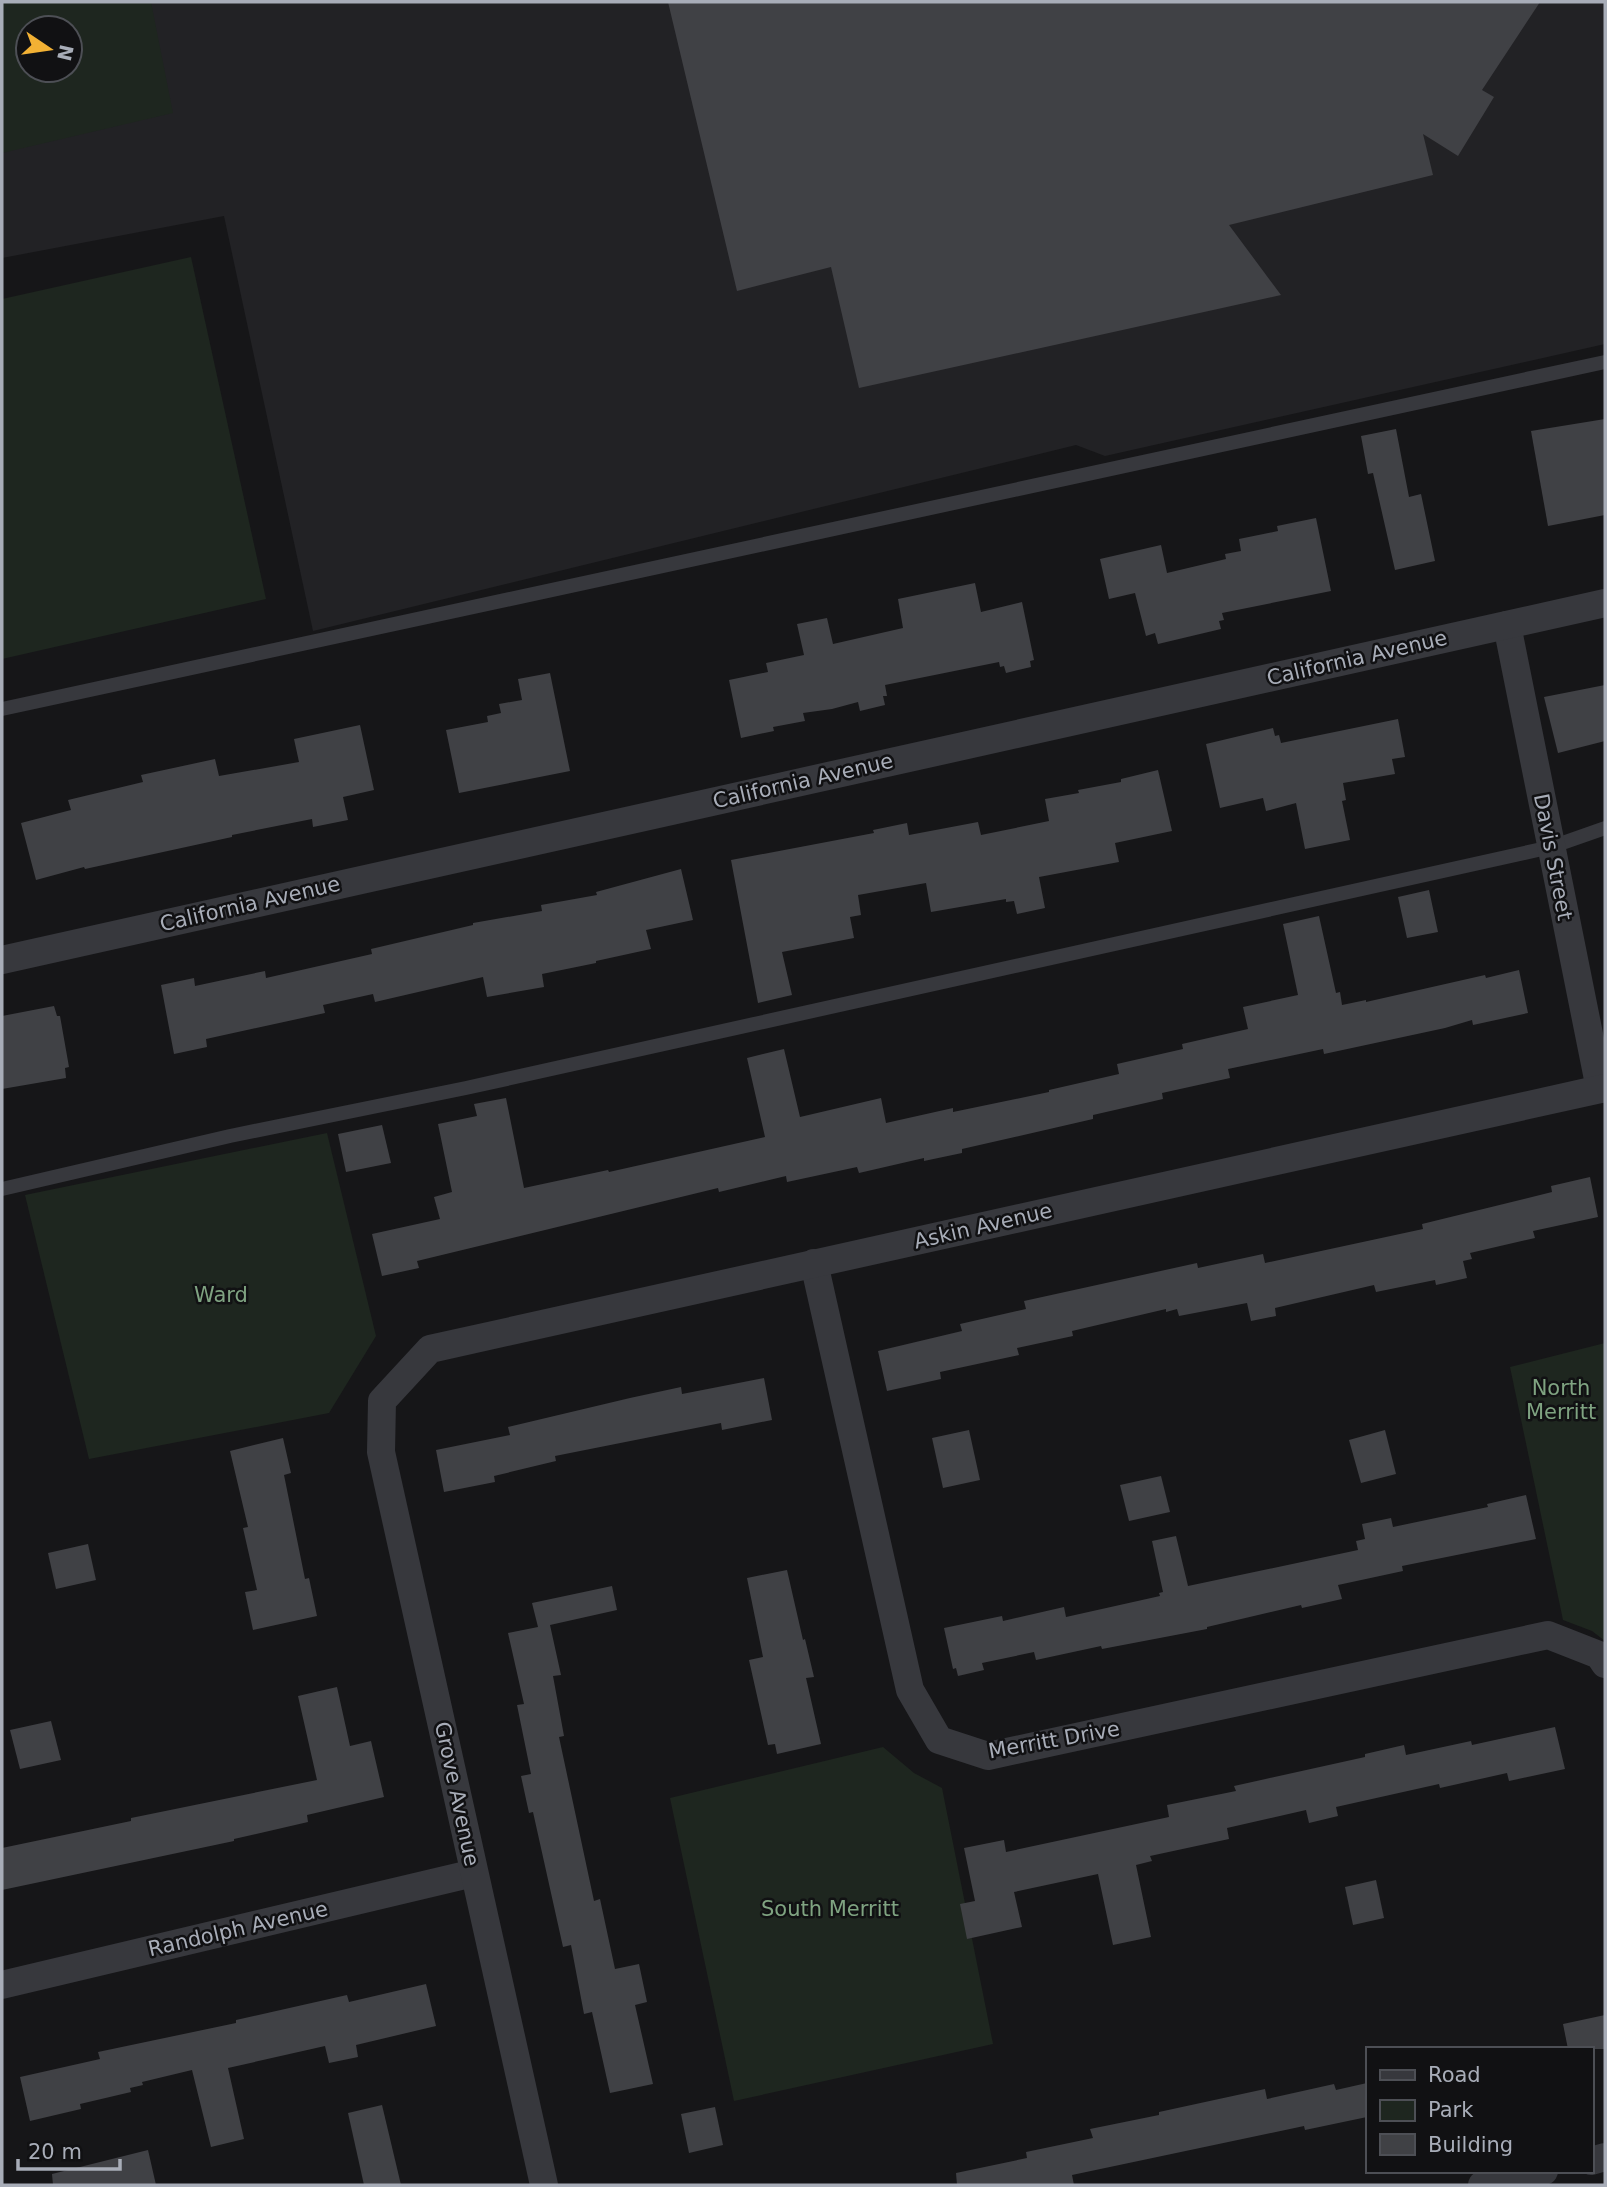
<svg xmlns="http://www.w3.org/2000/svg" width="1607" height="2187" font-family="'DejaVu Sans',sans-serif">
  <rect width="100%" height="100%" fill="#161618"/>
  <path fill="#222225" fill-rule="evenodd" d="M 2,2 L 1605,2 L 1605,344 L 1105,456 L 1076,445 L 313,631 L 224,216 L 2,258 ZM 28,28 L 70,28 L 70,70 L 28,70 Z"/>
  <g fill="#1e261f" fill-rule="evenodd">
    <path d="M 2,2 L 151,2 L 173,113 L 2,153 ZM 70,28 L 70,70 L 28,70 L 28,28 Z"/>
    <path d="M 191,257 L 266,599 L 2,659 L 2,299 Z"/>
    <path d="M 327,1133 L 376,1336 L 329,1413 L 89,1459 L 25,1195 Z"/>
    <path d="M 1605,1343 L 1605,1641 L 1592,1631 L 1563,1620 L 1510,1367 Z"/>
    <path d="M 883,1747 L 914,1773 L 942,1788 L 993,2044 L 734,2101 L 670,1798 Z"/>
  </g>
  <g fill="#404145">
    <path d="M 668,2 L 1540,2 L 1482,90 L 1494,97 L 1458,156 L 1423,134 L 1433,175 L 1229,225 L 1281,295 L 859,388 L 831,267 L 737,291 Z"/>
    <path d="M 1605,419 L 1605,515 L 1548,526 L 1531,431 Z"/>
    <path d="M 1396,429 L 1409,497 L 1421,494 L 1435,561 L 1395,570 L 1373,473 L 1368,474 L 1361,436 Z"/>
    <path d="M 1316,518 L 1331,591 L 1222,613 L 1224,620 L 1219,621 L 1221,629 L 1158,644 L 1155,633 L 1146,636 L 1135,593 L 1109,599 L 1100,559 L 1161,545 L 1167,573 L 1226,559 L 1225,554 L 1241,551 L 1239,539 L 1278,531 L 1277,526 Z"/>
    <path d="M 975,583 L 981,612 L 1022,602 L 1034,660 L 1030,661 L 1031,667 L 1006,673 L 1004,666 L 1000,667 L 999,662 L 885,685 L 887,696 L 883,696 L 885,705 L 860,711 L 858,702 L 832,709 L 803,713 L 805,721 L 773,727 L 774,731 L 741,738 L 729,680 L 768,672 L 766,663 L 804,655 L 797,624 L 827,618 L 833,644 L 903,628 L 898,599 Z"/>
    <path d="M 550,673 L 570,771 L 459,793 L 446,730 L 488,722 L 487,716 L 501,713 L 499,704 L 522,700 L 518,679 Z"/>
    <path d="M 1605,685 L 1605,741 L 1558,753 L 1544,697 Z"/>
    <path d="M 1398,719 L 1405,757 L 1392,759 L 1395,774 L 1343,783 L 1346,800 L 1342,801 L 1350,840 L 1305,849 L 1296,803 L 1266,811 L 1263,798 L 1220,808 L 1206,744 L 1273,728 L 1275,736 L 1279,735 L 1281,743 Z"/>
    <path d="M 360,725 L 374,790 L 343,797 L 348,820 L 313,827 L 312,819 L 232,835 L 232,837 L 85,869 L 84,867 L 36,880 L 21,823 L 71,810 L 68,800 L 143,782 L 141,775 L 215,759 L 219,776 L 299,762 L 294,739 Z"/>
    <path d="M 1158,770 L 1172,831 L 1115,843 L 1119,862 L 1039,877 L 1045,908 L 1017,914 L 1014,901 L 1006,902 L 1006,899 L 931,912 L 926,883 L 858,895 L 861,915 L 850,917 L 854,938 L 782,952 L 792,995 L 758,1003 L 731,860 L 874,833 L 873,830 L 907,823 L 909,835 L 978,822 L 981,835 L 1049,821 L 1045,799 L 1079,793 L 1078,790 L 1121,782 L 1121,779 Z"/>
    <path d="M 681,869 L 693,920 L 646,930 L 651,949 L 596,961 L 596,963 L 542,974 L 544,987 L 487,997 L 483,977 L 375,1002 L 373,994 L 323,1005 L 325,1013 L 206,1039 L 207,1047 L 174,1054 L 161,985 L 194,978 L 195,986 L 265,971 L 266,978 L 372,954 L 371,949 L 473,925 L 473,923 L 542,911 L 541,905 L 597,895 L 596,892 Z"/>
    <path d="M 1429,890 L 1438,932 L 1407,938 L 1398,897 Z"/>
    <path d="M 1319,916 L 1336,993 L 1340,992 L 1342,1005 L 1366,1000 L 1366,1002 L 1485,975 L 1486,978 L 1519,970 L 1528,1013 L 1473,1025 L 1472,1020 L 1445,1028 L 1324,1054 L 1323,1049 L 1228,1069 L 1230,1078 L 1162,1093 L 1163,1099 L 1093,1115 L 1093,1119 L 962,1149 L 962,1153 L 924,1161 L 924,1158 L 859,1173 L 857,1167 L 787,1182 L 786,1176 L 719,1192 L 718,1188 L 417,1261 L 419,1268 L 382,1276 L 372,1234 L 440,1219 L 434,1197 L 452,1192 L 438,1124 L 477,1116 L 474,1104 L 506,1098 L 524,1188 L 608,1170 L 609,1172 L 765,1137 L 747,1058 L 784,1049 L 800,1117 L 881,1098 L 886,1123 L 953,1108 L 953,1112 L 1049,1092 L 1049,1090 L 1119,1074 L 1117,1064 L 1183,1049 L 1182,1044 L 1248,1029 L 1243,1007 L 1298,995 L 1283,924 Z"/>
    <path d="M 54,1006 L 57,1016 L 60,1016 L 69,1067 L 65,1068 L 66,1078 L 2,1089 L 2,1016 Z"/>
    <path d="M 382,1125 L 391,1163 L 346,1172 L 338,1134 Z"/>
    <path d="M 1590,1177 L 1598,1217 L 1533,1231 L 1535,1238 L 1470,1253 L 1472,1259 L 1463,1261 L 1467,1278 L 1436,1285 L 1435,1280 L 1376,1292 L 1374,1285 L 1275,1308 L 1276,1316 L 1251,1321 L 1247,1303 L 1179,1316 L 1177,1309 L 1166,1312 L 1166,1309 L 1072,1331 L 1073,1336 L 1017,1348 L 1019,1355 L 940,1372 L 941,1379 L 887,1391 L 878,1351 L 962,1331 L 960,1324 L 1026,1309 L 1024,1301 L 1197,1263 L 1198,1268 L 1263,1254 L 1265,1263 L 1423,1229 L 1422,1224 L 1552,1192 L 1551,1186 Z"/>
    <path d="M 764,1378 L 772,1420 L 722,1430 L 721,1423 L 555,1456 L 556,1461 L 494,1476 L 495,1482 L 444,1492 L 436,1450 L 510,1435 L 508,1427 L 630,1398 L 681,1387 L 682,1394 Z"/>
    <path d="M 969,1430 L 980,1480 L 943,1488 L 932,1438 Z"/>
    <path d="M 1385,1430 L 1396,1474 L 1361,1483 L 1349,1440 Z"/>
    <path d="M 283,1438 L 291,1473 L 284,1475 L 305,1579 L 309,1578 L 317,1616 L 253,1630 L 245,1592 L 257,1590 L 243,1528 L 248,1527 L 230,1451 Z"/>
    <path d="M 1161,1476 L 1170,1512 L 1129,1521 L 1120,1485 Z"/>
    <path d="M 1526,1495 L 1536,1539 L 1402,1566 L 1403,1571 L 1338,1585 L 1342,1599 L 1302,1608 L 1301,1605 L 1207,1627 L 1207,1629 L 1102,1649 L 1101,1646 L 1036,1660 L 1034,1652 L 982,1663 L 984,1670 L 958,1676 L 956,1668 L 953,1669 L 944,1628 L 1002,1616 L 1003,1621 L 1064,1607 L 1066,1617 L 1160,1596 L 1159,1593 L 1163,1592 L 1152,1541 L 1176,1536 L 1188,1586 L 1358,1550 L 1356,1541 L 1365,1539 L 1362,1524 L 1391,1518 L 1393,1527 L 1488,1507 L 1487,1504 Z"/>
    <path d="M 88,1544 L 96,1580 L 56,1589 L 48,1553 Z"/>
    <path d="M 787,1570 L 803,1640 L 805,1639 L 814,1677 L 806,1678 L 821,1744 L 777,1754 L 775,1744 L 768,1745 L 749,1660 L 763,1657 L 747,1578 Z"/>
    <path d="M 612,1586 L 617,1610 L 550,1625 L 561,1675 L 553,1676 L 564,1736 L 559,1737 L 594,1901 L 600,1899 L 615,1969 L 639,1964 L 647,2002 L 635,2005 L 653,2084 L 610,2093 L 592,2012 L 584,2014 L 571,1945 L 563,1947 L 533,1812 L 529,1813 L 521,1776 L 531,1774 L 517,1705 L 524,1704 L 508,1633 L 538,1627 L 532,1603 Z"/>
    <path d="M 337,1687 L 350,1746 L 371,1741 L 384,1797 L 307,1815 L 308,1822 L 234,1839 L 234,1841 L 2,1890 L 2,1848 L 131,1821 L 131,1818 L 317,1780 L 298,1696 Z"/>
    <path d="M 51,1721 L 61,1760 L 20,1769 L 10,1730 Z"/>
    <path d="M 1555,1727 L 1565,1769 L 1509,1781 L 1507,1773 L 1440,1788 L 1439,1784 L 1336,1807 L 1338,1816 L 1309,1823 L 1306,1810 L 1227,1828 L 1229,1839 L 1150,1856 L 1152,1861 L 1136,1865 L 1151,1937 L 1113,1945 L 1098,1874 L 1014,1892 L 1022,1927 L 967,1939 L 960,1904 L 975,1901 L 964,1848 L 1004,1840 L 1006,1852 L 1169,1817 L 1167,1805 L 1236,1791 L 1234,1786 L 1365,1757 L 1365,1754 L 1404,1745 L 1406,1755 L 1471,1741 L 1472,1745 Z"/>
    <path d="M 1376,1880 L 1384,1918 L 1353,1925 L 1345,1887 Z"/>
    <path d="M 426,1984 L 436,2026 L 356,2045 L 358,2057 L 329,2063 L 325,2046 L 228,2068 L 244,2139 L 211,2147 L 192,2070 L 142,2082 L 143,2085 L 130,2088 L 131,2092 L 80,2104 L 81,2109 L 30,2121 L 20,2077 L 100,2059 L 98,2052 L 236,2023 L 236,2020 L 347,1995 L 349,2002 Z"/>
    <path d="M 1605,2015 L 1605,2049 L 1568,2049 L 1563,2024 Z"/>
    <path d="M 1367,2083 L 1367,2117 L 1305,2130 L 1304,2126 L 1072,2175 L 1074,2185 L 957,2185 L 956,2173 L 1027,2158 L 1026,2152 L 1093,2138 L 1090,2129 L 1159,2115 L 1159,2112 L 1265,2089 L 1267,2099 L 1334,2084 L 1336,2090 Z"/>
    <path d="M 382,2105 L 401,2185 L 364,2185 L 348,2113 Z"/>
    <path d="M 715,2107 L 723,2145 L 689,2153 L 681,2114 Z"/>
    <path d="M 148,2150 L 156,2185 L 53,2185 L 52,2174 Z"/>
  </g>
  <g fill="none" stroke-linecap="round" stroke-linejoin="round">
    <g stroke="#37383d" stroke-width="14">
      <path d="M 2,709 L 1605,362"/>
      <path d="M 2,1189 L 230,1136 L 466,1088 L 1551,847 L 1605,828"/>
    </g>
    <g stroke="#37383d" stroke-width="28">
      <path d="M 1507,625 L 1600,1089"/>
      <path d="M 2,960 L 1605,603"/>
      <path d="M 814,1263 L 910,1690 L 939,1740 L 988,1756 L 1548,1635 L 1599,1655 L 1605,1664"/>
      <path d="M 2,1985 L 474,1873"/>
      <path d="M 1591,2161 L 1605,2157"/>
      <path d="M 544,2185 L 381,1452 L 382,1401 L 430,1349 L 1605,1088"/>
      <path d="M 1482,2185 L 1544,2171"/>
    </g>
  </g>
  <g text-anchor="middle" stroke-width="5" stroke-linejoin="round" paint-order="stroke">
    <g font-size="21" fill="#a8adb8" stroke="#111113">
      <text transform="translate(1357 658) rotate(-13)" y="7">California Avenue</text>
      <text transform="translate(803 781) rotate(-13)" y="7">California Avenue</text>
      <text transform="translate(1553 857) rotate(79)" y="7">Davis Street</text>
      <text transform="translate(250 904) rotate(-13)" y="7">California Avenue</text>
      <text transform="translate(983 1226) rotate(-13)" y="7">Askin Avenue</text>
      <text transform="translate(1054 1740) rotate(-10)" y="7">Merritt Drive</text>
      <text transform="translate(457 1794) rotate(78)" y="7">Grove Avenue</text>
      <text transform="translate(238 1929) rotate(-13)" y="7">Randolph Avenue</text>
    </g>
    <g font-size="21" fill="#7fa381" stroke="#111113">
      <text x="221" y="1302">Ward</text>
      <text x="1561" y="1395">North<tspan x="1561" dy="24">Merritt</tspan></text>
      <text x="830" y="1916">South Merritt</text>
    </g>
  </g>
  <rect width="1607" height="2187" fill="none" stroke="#a8adb8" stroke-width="7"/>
  <rect x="1366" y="2047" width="228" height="126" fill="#111113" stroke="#4d4f55" stroke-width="2"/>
  <rect x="1380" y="2070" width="35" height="10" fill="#37383d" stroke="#4d4f55" stroke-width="2"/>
  <text x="1428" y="2082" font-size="21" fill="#a8adb8">Road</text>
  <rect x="1380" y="2100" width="35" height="21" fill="#1e261f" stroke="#4d4f55" stroke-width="2"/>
  <text x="1428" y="2117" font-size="21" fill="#a8adb8">Park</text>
  <rect x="1380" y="2134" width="35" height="21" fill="#404145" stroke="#4d4f55" stroke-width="2"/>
  <text x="1428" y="2152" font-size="21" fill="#a8adb8">Building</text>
  <g transform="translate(49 49) rotate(103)"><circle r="33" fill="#111113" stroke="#4d4f55" stroke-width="2"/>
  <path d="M0-5L12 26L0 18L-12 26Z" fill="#f2b134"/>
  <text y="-10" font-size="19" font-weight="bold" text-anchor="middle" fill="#a8adb8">N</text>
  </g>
  <path d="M18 2159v10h102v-10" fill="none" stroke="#a8adb8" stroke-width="3.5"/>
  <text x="28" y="2159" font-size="21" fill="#a8adb8" stroke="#111113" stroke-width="5" paint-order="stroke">20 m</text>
</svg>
